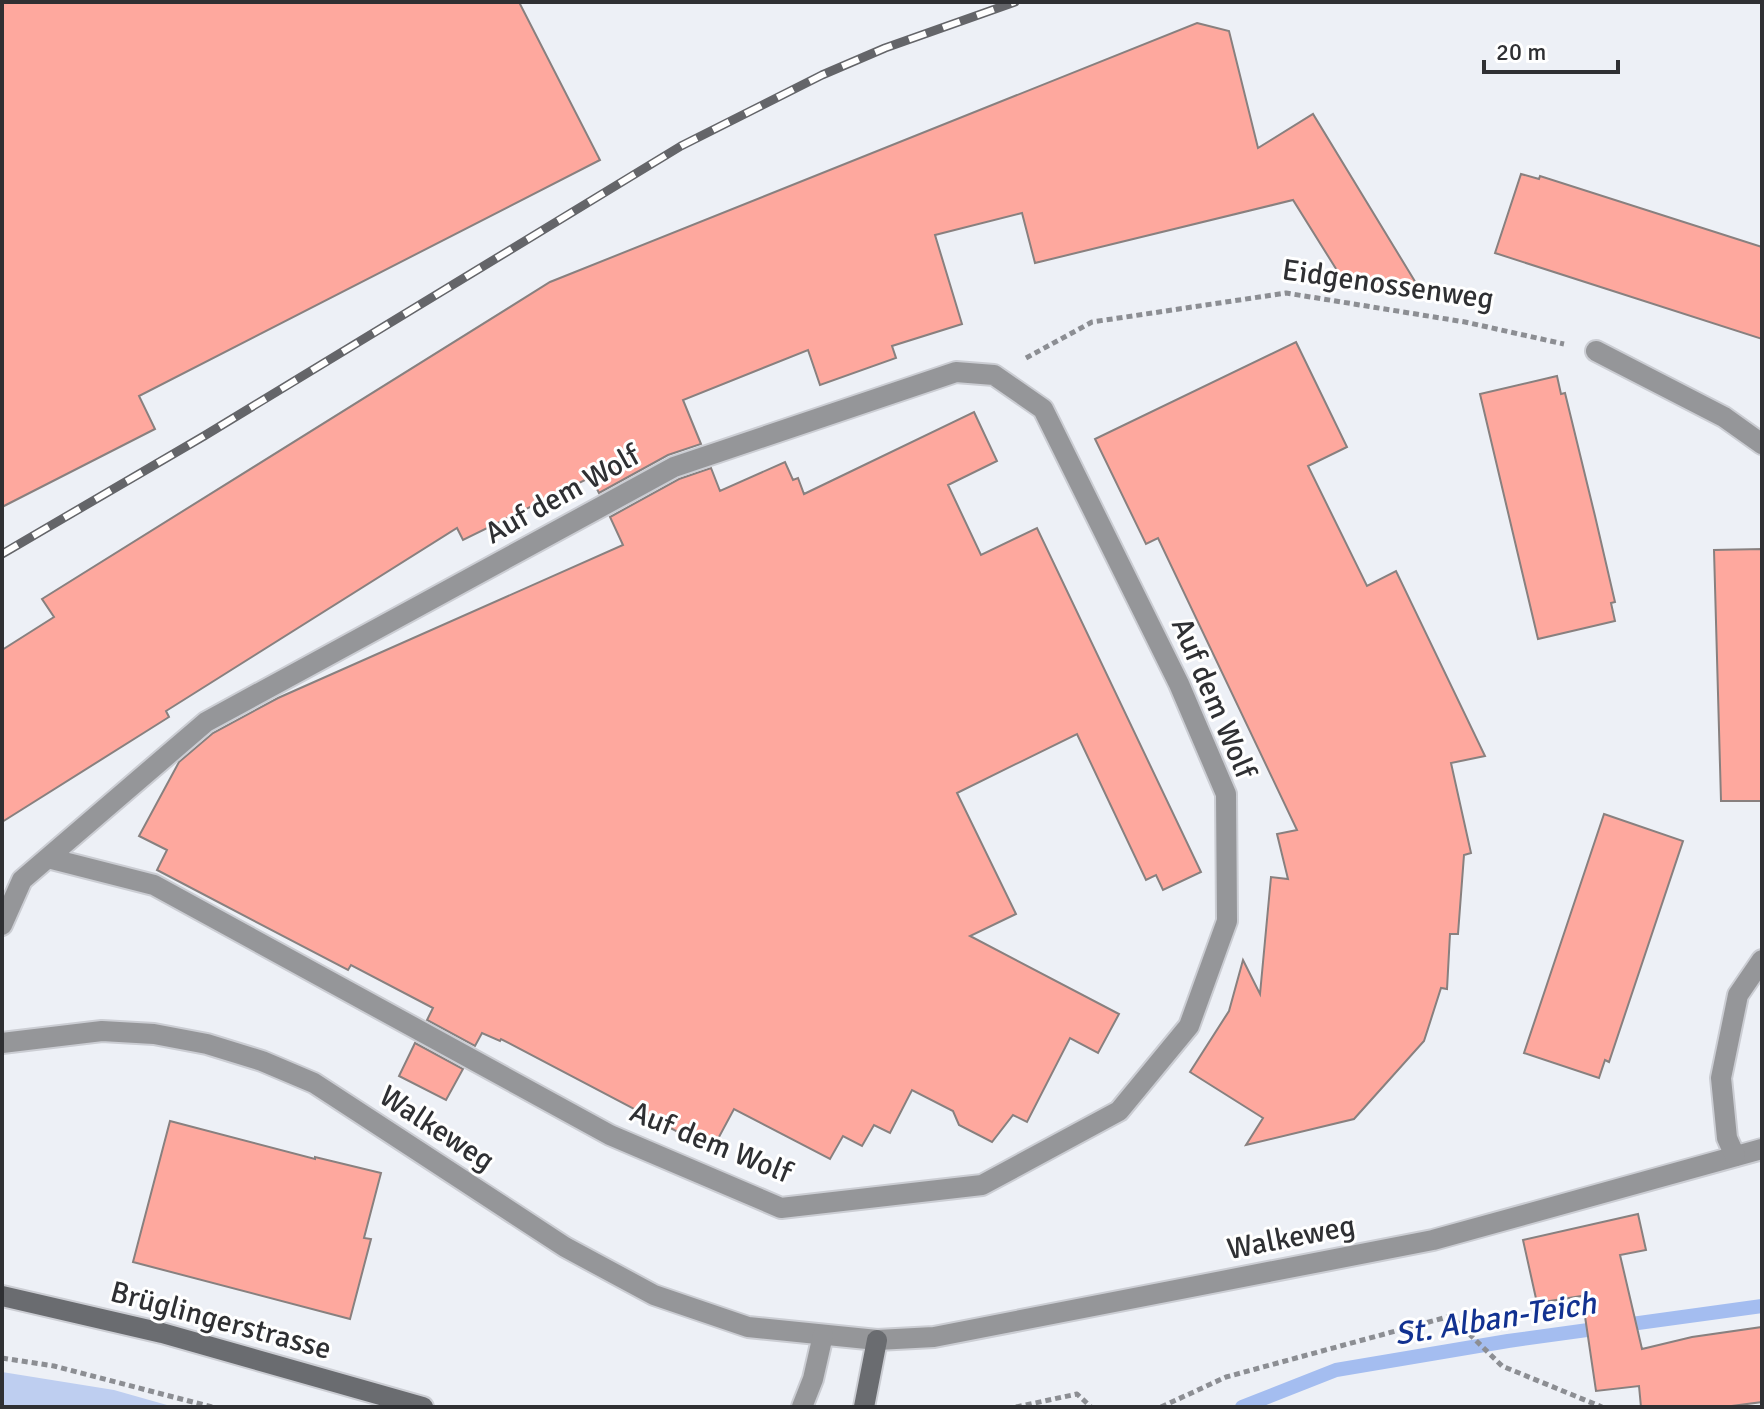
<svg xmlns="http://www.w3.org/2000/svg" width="1764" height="1409" font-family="Signika,sans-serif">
  <rect width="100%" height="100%" fill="#edf0f6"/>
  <path fill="#becef0" d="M 2,1372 L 114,1390 L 174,1407 L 2,1407 Z"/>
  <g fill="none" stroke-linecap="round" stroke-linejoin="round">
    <path stroke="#a4bdf0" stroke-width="14" d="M 1242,1407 L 1336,1370 L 1508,1341 L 1762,1306"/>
  </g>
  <g fill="#fea89e" stroke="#88807f" stroke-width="2">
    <path d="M 2,2 L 519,2 L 600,160 L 139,396 L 155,429 L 2,507 Z"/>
    <path d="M 1197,23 L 1229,31 L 1258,148 L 1313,114 L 1419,288 L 1348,288 L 1293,200 L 1035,263 L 1022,213 L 935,235 L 962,324 L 892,346 L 896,358 L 820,385 L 808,350 L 683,400 L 701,444 L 668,455 L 599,493 L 591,477 L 463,540 L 457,528 L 166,711 L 169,717 L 2,822 L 2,650 L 54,617 L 42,599 L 550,282 Z"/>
    <path d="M 1521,174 L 1539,179 L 1540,176 L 1762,247 L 1762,339 L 1495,253 Z"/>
    <path d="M 1296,342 L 1347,447 L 1308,466 L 1367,586 L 1396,571 L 1485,756 L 1451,763 L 1471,853 L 1464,855 L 1458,934 L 1450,934 L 1447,989 L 1441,988 L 1424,1041 L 1354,1119 L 1246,1145 L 1263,1118 L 1190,1072 L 1229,1011 L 1243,960 L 1260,994 L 1271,877 L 1288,879 L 1277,834 L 1297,830 L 1158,538 L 1146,544 L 1095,439 Z"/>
    <path d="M 1557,376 L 1561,394 L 1565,393 L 1595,516 L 1615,602 L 1611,603 L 1615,621 L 1538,639 L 1480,394 Z"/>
    <path d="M 974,412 L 997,461 L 948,485 L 981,555 L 1037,528 L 1201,872 L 1163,890 L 1156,875 L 1146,880 L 1077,734 L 957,793 L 1016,914 L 970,936 L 1119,1014 L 1098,1053 L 1070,1038 L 1027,1122 L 1013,1115 L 992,1142 L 959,1125 L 953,1111 L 912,1090 L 890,1133 L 874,1125 L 862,1146 L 843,1136 L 830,1159 L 734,1109 L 712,1150 L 501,1039 L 500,1041 L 482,1033 L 475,1046 L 427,1020 L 433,1008 L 351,965 L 348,970 L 157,870 L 167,850 L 139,836 L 179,762 L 213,733 L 278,698 L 623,545 L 610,517 L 679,479 L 711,468 L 720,491 L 785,462 L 793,480 L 798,478 L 804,494 Z"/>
    <path d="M 1762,549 L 1762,801 L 1721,801 L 1714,550 Z"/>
    <path d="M 1604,814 L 1683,841 L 1609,1062 L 1605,1060 L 1599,1078 L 1524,1053 Z"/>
    <path d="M 415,1043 L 463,1069 L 446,1100 L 399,1076 Z"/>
    <path d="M 170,1121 L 315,1159 L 315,1157 L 381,1173 L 364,1238 L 371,1239 L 350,1319 L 133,1262 Z"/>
    <path d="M 1638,1214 L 1646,1250 L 1620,1255 L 1642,1349 L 1692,1337 L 1762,1327 L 1762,1402 L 1724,1407 L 1641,1407 L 1639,1386 L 1596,1391 L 1582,1296 L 1537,1303 L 1523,1240 Z"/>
  </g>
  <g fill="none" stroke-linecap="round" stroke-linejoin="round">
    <defs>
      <g id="street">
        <path d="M 1596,351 L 1724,417 L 1762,444"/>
        <path d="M 2,925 L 22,880 L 206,722 L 674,467 L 956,372 L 994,375 L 1043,409 L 1179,684 L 1226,794 L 1227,921 L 1189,1026 L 1119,1111 L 982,1185 L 781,1208 L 610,1135 L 154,885 L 48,858"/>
        <path d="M 2,1043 L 102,1031 L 154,1034 L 207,1044 L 262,1061 L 314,1083 L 565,1247 L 654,1295 L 748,1327 L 877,1340 L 934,1337 L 1433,1240 L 1762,1149"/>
        <path d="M 1735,1156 L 1727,1138 L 1721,1078 L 1738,995 L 1762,960"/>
        <path d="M 802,1407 L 813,1379 L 823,1335"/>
      </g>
      <g id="secondary">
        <path d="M 2,1296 L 162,1333 L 423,1407"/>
        <path d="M 864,1407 L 877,1340"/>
      </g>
    </defs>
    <use href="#street" stroke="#cbcdd3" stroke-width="24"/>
    <use href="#secondary" stroke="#cbcdd3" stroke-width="24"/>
    <g stroke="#8c8e93" stroke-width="5" stroke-dasharray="6 4" stroke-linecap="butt">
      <path d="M 1026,358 L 1092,322 L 1286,293 L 1465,322 L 1564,344"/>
      <path d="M 2,1358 L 54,1366 L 212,1407"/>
      <path d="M 1016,1407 L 1077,1394 L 1091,1407"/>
      <path d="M 1161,1407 L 1226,1377 L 1451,1316 L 1502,1366 L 1602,1407"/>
    </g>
    <use href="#street" stroke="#959699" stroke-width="20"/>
    <use href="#secondary" stroke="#6a6c70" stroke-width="20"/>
    <defs>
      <path id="rail" d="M 2,554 L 204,436 L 681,146 L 822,75 L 885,48 L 1015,2"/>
    </defs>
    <use href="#rail" stroke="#646569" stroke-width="9"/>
    <use href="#rail" stroke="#fff" stroke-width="6" stroke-dasharray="18" stroke-linecap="butt"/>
  </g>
  <g text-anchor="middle" stroke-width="6" stroke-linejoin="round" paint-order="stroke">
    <g font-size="30" fill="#2f3033" stroke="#fff">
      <text transform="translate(1388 284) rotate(8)" y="10">Eidgenossenweg</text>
      <text transform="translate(562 494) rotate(-29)" y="10">Auf dem Wolf</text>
      <text transform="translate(1214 698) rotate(67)" y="10">Auf dem Wolf</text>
      <text transform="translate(437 1128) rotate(33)" y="10">Walkeweg</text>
      <text transform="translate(711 1142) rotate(22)" y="10">Auf dem Wolf</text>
      <text transform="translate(1291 1237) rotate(-11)" y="10">Walkeweg</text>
      <text transform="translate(221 1320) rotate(15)" y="10">Brüglingerstrasse</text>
    </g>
    <g font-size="32" font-style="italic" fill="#123291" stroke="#fff">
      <text transform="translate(1495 1318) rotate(-9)" y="11">St. Alban-Teich</text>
    </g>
  </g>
  <rect width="1764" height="1409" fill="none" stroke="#2f3033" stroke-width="8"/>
  <path d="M1484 60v12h134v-12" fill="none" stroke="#2f3033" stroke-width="4"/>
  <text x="1496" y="60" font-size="24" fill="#2f3033" stroke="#ffffff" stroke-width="6" paint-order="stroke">20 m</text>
</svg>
